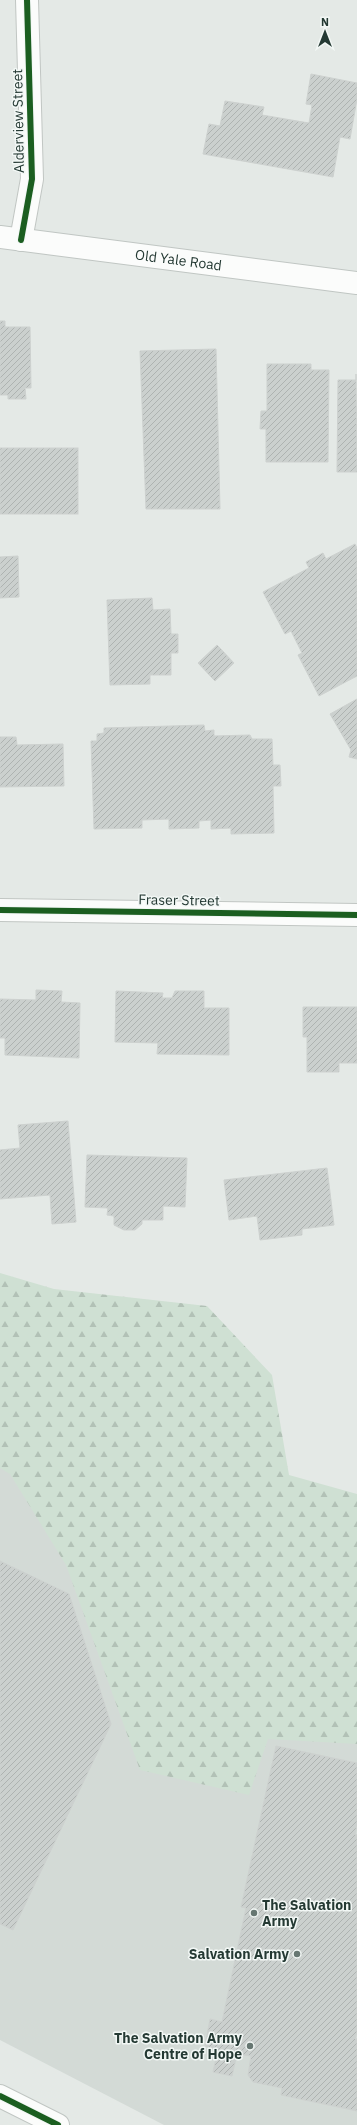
<svg xmlns="http://www.w3.org/2000/svg" width="357" height="2125" font-family="'IBM Plex Sans',sans-serif">
  <defs>
    <pattern id="forest-firs" width="22" height="20" patternUnits="userSpaceOnUse"><rect width="22" height="20" fill="#cfe0d3"/><path d="M5 1l3.5 6h-7zM16 11l3.5 6h-7z" fill="#b2c1b6"/></pattern>
    <pattern id="building-hatch" width="6" height="6" patternUnits="userSpaceOnUse"><rect width="6" height="6" fill="#cbd0ce"/><path d="M-1 1l2-2M0 6l6-6M5 7l2-2" fill="none" stroke="#aeb3b1"/></pattern>
  </defs>
  <rect width="100%" height="100%" fill="#e4e9e6"/>
  <path fill="#d3dad6" d="M 0,1317 L 357,1696 L 357,2125 L 164,2125 L 0,2040 Z"/>
  <path fill="url(#forest-firs)" d="M 0,1273 L 54,1289 L 207,1306 L 272,1375 L 289,1475 L 357,1494 L 357,1744 L 268,1739 L 249,1795 L 140,1770 L 66,1565 L 10,1474 L 0,1468 Z"/>
  <g fill="url(#building-hatch)" stroke="#cdd1cf">
    <path d="M 311,74 L 357,83 L 357,99 L 350,139 L 340,137 L 333,177 L 203,154 L 209,124 L 220,126 L 225,101 L 264,107 L 262,115 L 309,123 L 312,105 L 306,104 Z"/>
    <path d="M 0,321 L 5,321 L 5,327 L 30,327 L 31,388 L 25,388 L 26,399 L 8,399 L 8,395 L 0,395 Z"/>
    <path d="M 216,349 L 220,509 L 146,509 L 140,351 Z"/>
    <path d="M 267,364 L 311,364 L 311,370 L 329,370 L 328,462 L 266,462 L 266,429 L 260,429 L 261,411 L 267,411 Z"/>
    <path d="M 356,374 L 357,472 L 337,472 L 338,380 L 356,380 Z"/>
    <rect x="0" y="448" width="78" height="66"/>
    <path d="M 355,544 L 357,548 L 357,676 L 319,696 L 298,655 L 302,653 L 291,631 L 285,634 L 263,592 L 309,568 L 306,562 L 323,553 L 326,559 Z"/>
    <path d="M 18,556 L 19,597 L 0,598 L 0,557 Z"/>
    <path d="M 152,598 L 153,610 L 170,609 L 171,634 L 178,634 L 178,653 L 171,653 L 171,675 L 150,675 L 150,684 L 110,685 L 107,600 Z"/>
    <path d="M 217,645 L 234,663 L 215,681 L 198,663 Z"/>
    <path d="M 357,699 L 357,759 L 349,757 L 351,750 L 330,714 Z"/>
    <path d="M 204,725 L 205,731 L 214,730 L 214,736 L 250,735 L 252,739 L 272,739 L 273,765 L 280,765 L 281,786 L 273,786 L 274,833 L 231,834 L 231,828 L 211,829 L 211,820 L 199,821 L 199,828 L 169,829 L 169,819 L 142,820 L 142,828 L 94,829 L 91,741 L 97,741 L 97,734 L 104,733 L 104,728 Z"/>
    <path d="M 0,737 L 16,737 L 17,745 L 63,744 L 64,786 L 0,787 Z"/>
    <path d="M 36,990 L 62,991 L 61,1002 L 80,1003 L 79,1058 L 5,1055 L 5,1038 L 0,1038 L 0,999 L 36,1000 Z"/>
    <path d="M 116,991 L 163,993 L 162,998 L 172,998 L 175,991 L 204,991 L 204,1008 L 229,1008 L 229,1055 L 157,1054 L 158,1043 L 115,1042 Z"/>
    <path d="M 303,1007 L 357,1007 L 357,1063 L 339,1063 L 339,1072 L 307,1072 L 307,1037 L 303,1037 Z"/>
    <path d="M 68,1121 L 76,1222 L 52,1224 L 50,1195 L 0,1199 L 0,1150 L 20,1148 L 18,1125 Z"/>
    <path d="M 87,1155 L 187,1158 L 185,1207 L 163,1206 L 163,1220 L 142,1220 L 142,1224 L 135,1230 L 124,1230 L 114,1225 L 114,1216 L 107,1215 L 108,1208 L 85,1207 Z"/>
    <path d="M 327,1168 L 334,1225 L 302,1229 L 302,1235 L 260,1240 L 257,1216 L 229,1220 L 224,1180 Z"/>
    <path d="M 0,1561 L 69,1594 L 111,1724 L 13,1930 L 0,1924 Z"/>
    <path d="M 276,1746 L 357,1763 L 357,1825 L 355,1834 L 357,1835 L 357,2031 L 355,2039 L 357,2039 L 357,2111 L 281,2095 L 282,2088 L 253,2082 L 248,2075 L 251,2056 L 237,2054 L 232,2076 L 213,2072 L 218,2049 L 205,2046 L 210,2019 L 222,2022 L 246,1908 L 241,1907 Z"/>
  </g>
  <g fill="none" stroke-linecap="round" stroke-linejoin="round">
    <defs>
      <g id="street">
        <path d="M 21,240 L 32,179 L 27,0"/>
        <path d="M 0,910 L 357,915"/>
      </g>
      <g id="secondary">
        <path id="s1" d="M 0,237 L 357,283"/>
        <path d="M 0,2096 L 58,2125"/>
      </g>
    </defs>
    <use href="#street" stroke="#c1c6c3" stroke-width="24"/>
    <use href="#secondary" stroke="#c0c6c3" stroke-width="24"/>
    <use href="#street" stroke="#fbfcfb" stroke-width="22"/>
    <use href="#secondary" stroke="#fbfcfb" stroke-width="22"/>
    <defs>
      <g id="cycleway">
        <path d="M 21,240 L 32,179 L 27,0"/>
        <path d="M 0,910 L 357,915"/>
        <path d="M 0,2096 L 58,2125"/>
      </g>
    </defs>
    <use href="#cycleway" stroke="#f2f7f5" stroke-width="8"/>
    <use href="#cycleway" stroke="#1b5e20" stroke-width="6"/>
  </g>
  <g fill="#677772" stroke="#f2f7f5" stroke-width="1.5">
    <circle cx="254" cy="1913" r="4"/>
    <circle cx="297" cy="1954" r="4"/>
    <circle cx="250" cy="2046" r="4"/>
  </g>
  <g text-anchor="middle" stroke-width="3" stroke-linejoin="round" paint-order="stroke">
    <g font-size="14" fill="#243933" stroke="#f2f7f5">
      <text transform="translate(18 121) rotate(-91)" y="5">Alderview Street</text>
      <text dy="5" stroke="none"><textPath href="#s1" startOffset="180">Old Yale Road</textPath></text>
      <text transform="translate(179 900) rotate(1)" y="5">Fraser Street</text>
    </g>
    <g font-size="14" font-weight="bold" fill="#243933" stroke="#f2f7f5" text-anchor="end">
      <text x="262" y="1910" text-anchor="start">The Salvation<tspan x="262" dy="16">Army</tspan></text>
      <text x="289" y="1959">Salvation Army</text>
      <text x="242" y="2043">The Salvation Army<tspan x="242" dy="16">Centre of Hope</tspan></text>
    </g>
  </g>
  <g transform="translate(325 32)" stroke="#f2f7f5" stroke-width="3" paint-order="stroke">
  <path d="M0-3L7 15L0 10L-7 15Z" fill="#243933"/>
  <text y="-6" font-size="11" font-weight="bold" text-anchor="middle" fill="#243933">N</text>
  </g>
</svg>
